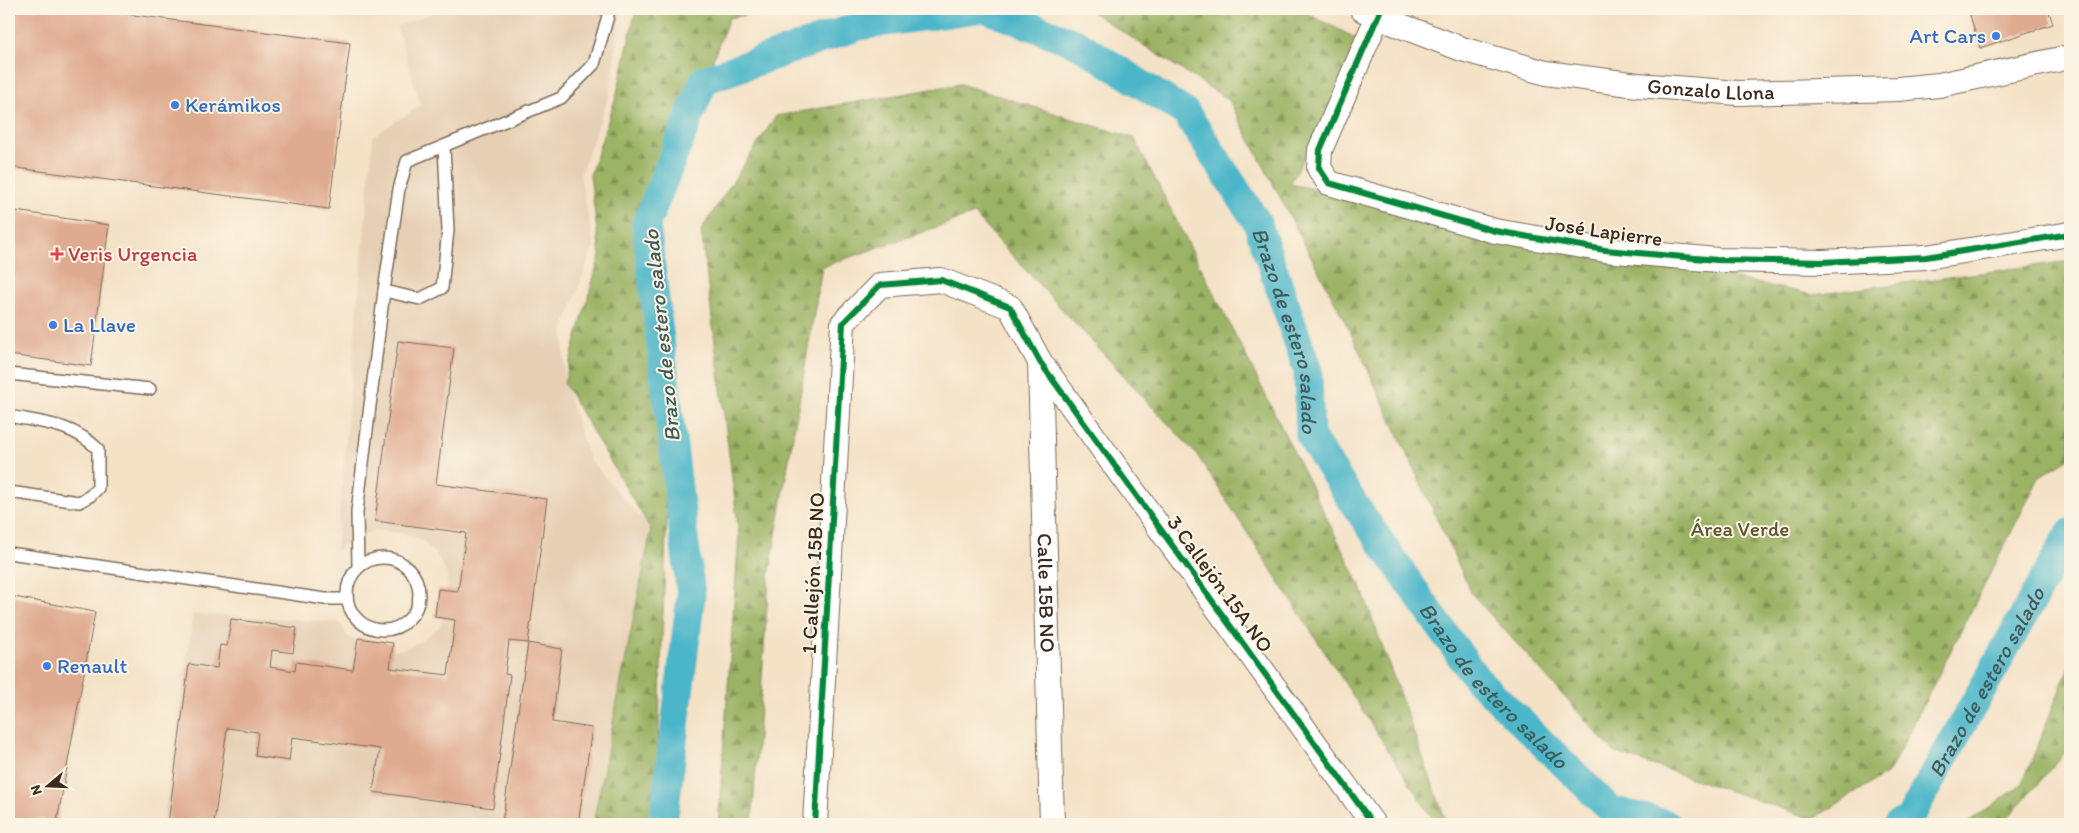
<svg xmlns="http://www.w3.org/2000/svg" width="2079" height="833" font-family="Itim,sans-serif">
  <defs>
    <pattern id="forest-firs" width="22" height="20" patternUnits="userSpaceOnUse" patternTransform="scale(1.25)"><rect width="22" height="20" fill="#9bb365"/><path d="M5 1l3.5 6h-7zM16 11l3.5 6h-7z" fill="#809253"/></pattern>
  </defs>
  <rect width="100%" height="100%" fill="#fcf5e5"/>
  <filter id="ink" filterUnits="userSpaceOnUse"><feTurbulence type="fractalNoise" baseFrequency=".02" numOctaves="2"/><feDisplacementMap in="SourceGraphic" scale="10" xChannelSelector="R" yChannelSelector="G"/><feConvolveMatrix kernelMatrix="1 2 1 2 8 2 1 2 1" color-interpolation-filters="sRGB"/></filter>
  <filter id="wash" filterUnits="userSpaceOnUse"><feTurbulence type="fractalNoise" baseFrequency=".0096" numOctaves="4" result="noise"/><feDisplacementMap in="SourceGraphic" scale="20" xChannelSelector="R" yChannelSelector="G"/><feGaussianBlur stdDeviation="1.12" result="paint"/><feColorMatrix in="noise" values="0 0 0 0 0 0 0 0 0 0 0 0 0 0 0 0 0 1.4 0 .05"/><feComposite in="paint" operator="in"/></filter>
  <g filter="url(#wash)">
    <rect width="100%" height="100%" fill="#f4e2c7"/>
    <path fill="#e6d0b5" d="M 443,9 L 621,9 L 610,93 L 580,176 L 594,246 L 564,327 L 564,383 L 589,459 L 651,530 L 593,824 L 163,824 L 193,614 L 339,622 L 348,636 L 367,649 L 387,651 L 404,649 L 421,641 L 438,628 L 447,611 L 449,596 L 446,573 L 437,555 L 423,541 L 409,534 L 376,530 L 351,538 L 336,552 L 373,136 L 421,105 L 397,27 Z"/>
    <g fill="url(#forest-firs)" stroke="#6b6e42">
      <path d="M 636,9 L 778,9 L 729,18 L 641,244 L 670,433 L 655,824 L 593,824 L 651,530 L 564,383 L 600,255 L 590,175 L 616,97 Z"/>
      <path d="M 1087,9 L 1299,9 L 1365,43 L 1290,184 L 1813,295 L 2070,261 L 2070,458 L 2040,476 L 1889,772 L 1813,819 L 1614,752 L 1472,594 L 1349,329 L 1229,100 Z"/>
      <path d="M 960,84 L 1134,138 L 1243,350 L 1360,585 L 1446,821 L 1455,824 L 1436,824 L 1197,455 L 974,214 L 822,267 L 769,576 L 752,824 L 718,824 L 739,534 L 701,230 L 776,116 Z"/>
      <path d="M 2070,664 L 2070,747 L 2002,824 L 1965,824 L 2022,785 Z"/>
    </g>
    <g fill="none" stroke-linecap="round" stroke-linejoin="round">
      <g stroke="#4cb6c9" stroke-width="29">
        <path id="s1" d="M 987,9 L 1080,45 L 1186,113 L 1257,222 L 1308,371 L 1310,436 L 1354,504 L 1476,678 L 1611,810 L 1667,824"/>
        <path d="M 663,824 L 691,595 L 646,224 L 704,80 L 859,26 L 977,9"/>
        <path id="s2" d="M 1898,824 L 1908,821 L 2070,533"/>
      </g>
    </g>
    <g id="blocks">
      <g fill="#dfab90">
        <path d="M 9,9 L 87,9 L 350,43 L 329,209 L 9,167 Z"/>
        <path d="M 1968,9 L 2048,9 L 2053,24 L 1980,48 Z"/>
        <path d="M 9,210 L 109,225 L 91,366 L 9,355 Z"/>
        <path d="M 398,341 L 454,348 L 436,484 L 547,499 L 528,643 L 509,641 L 505,674 L 510,675 L 493,808 L 373,792 L 380,749 L 292,737 L 289,761 L 255,756 L 258,732 L 227,728 L 214,824 L 168,824 L 189,664 L 217,668 L 220,645 L 227,646 L 231,619 L 297,628 L 293,653 L 272,650 L 270,667 L 295,671 L 296,662 L 353,670 L 358,638 L 393,643 L 390,668 L 448,675 L 455,620 L 435,617 L 438,589 L 458,591 L 466,533 L 375,521 Z"/>
        <path d="M 9,596 L 95,612 L 57,822 L 38,819 L 37,824 L 9,824 Z"/>
        <path d="M 528,643 L 562,649 L 552,722 L 592,728 L 578,824 L 502,824 Z"/>
      </g>
    </g>
  </g>
  <g filter="url(#ink)">
    <use href="#blocks" fill-opacity="0" stroke="#7c6a59" stroke-width="1"/>
    <g fill="none" stroke-linecap="round" stroke-linejoin="round">
      <defs>
        <g id="service">
          <path d="M 384,291 L 420,299 L 442,288 L 448,230 L 444,146"/>
          <path d="M 9,374 L 150,389"/>
          <path d="M 9,416 C 43,423 71,423 98,449 L 98,488 L 90,496 L 79,502 L 9,492"/>
          <path d="M 9,553 L 325,599 L 347,599"/>
          <circle cx="383" cy="594" r="36"/>
          <path d="M 358,567 L 357,512 L 384,291 L 399,189 L 407,161 L 561,98 L 594,64 L 608,16 L 608,9"/>
        </g>
        <g id="minor">
          <path id="s3" d="M 1362,9 L 1378,17 L 1462,49 L 1546,73 L 1638,85 L 1738,93 L 1898,89 L 1939,85 L 2070,57"/>
          <path d="M 1381,9 L 1320,150 L 1319,168 L 1329,183 L 1495,231 L 1605,250 L 1717,260 L 1822,262 L 1926,257 L 2070,234"/>
          <path id="s4" d="M 1040,362 L 1052,824"/>
          <path d="M 815,824 L 843,323 L 880,285 L 941,280 L 1010,307 L 1040,362 L 1373,824"/>
        </g>
      </defs>
      <use href="#service" stroke="#7c6a59" stroke-width="14"/>
      <use href="#minor" stroke="#7c6a59" stroke-width="26"/>
      <use href="#service" stroke="#fff" stroke-width="11"/>
      <use href="#minor" stroke="#fff" stroke-width="24"/>
      <defs>
        <g id="cycleway">
          <path d="M 1381,9 L 1320,150 L 1319,168 L 1329,183 L 1495,231 L 1605,250 L 1717,260 L 1822,262 L 1926,257 L 2070,234"/>
          <path d="M 815,824 L 843,323 L 880,285 L 941,280 L 1010,307 L 1040,362 L 1373,824"/>
        </g>
      </defs>
      <use href="#cycleway" stroke="#fcf5e5" stroke-width="9"/>
      <use href="#cycleway" stroke="#00873e" stroke-width="6"/>
    </g>
  </g>
  <g fill="#3f7fe0" stroke="#fcf5e5" stroke-width="2">
    <circle cx="1996" cy="36" r="5"/>
    <circle cx="175" cy="105" r="5"/>
    <circle cx="53" cy="325" r="5"/>
    <circle cx="47" cy="666" r="5"/>
  </g>
  <path fill="#e0444e" stroke="#fcf5e5" stroke-width="2" d="M54.5 246.5h5v5h5v5h-5v5h-5v-5h-5v-5h5z"/>
  <g text-anchor="middle" stroke-width="4" stroke-linejoin="round" paint-order="stroke">
    <g font-size="21" fill="#366cbe" stroke="#fcf5e5" text-anchor="start">
      <text x="1986" y="43" text-anchor="end">Art Cars</text>
      <text x="185" y="112">Kerámikos</text>
      <text x="63" y="332">La Llave</text>
      <text x="57" y="673">Renault</text>
    </g>
    <g font-size="21" fill="#3b2a1e" stroke="#fcf5e5">
      <text dy="7" stroke="none"><textPath href="#s3" startOffset="361">Gonzalo Llona</textPath></text>
      <text transform="translate(1604 231) rotate(8)" y="7">José Lapierre</text>
      <text transform="translate(813 573) rotate(-87)" y="7">1 Callejón 15B NO</text>
      <text transform="translate(1220 584) rotate(54)" y="7">3 Callejón 15A NO</text>
      <text dy="7" stroke="none"><textPath href="#s4" startOffset="231">Calle 15B NO</textPath></text>
    </g>
    <g font-size="21" fill="#be3a42" stroke="#fcf5e5" text-anchor="start">
      <text x="68" y="261">Veris Urgencia</text>
    </g>
    <g font-size="21" fill="#5d5433" stroke="#fcf5e5">
      <text x="1740" y="536">Área Verde</text>
    </g>
    <g font-size="22" font-style="italic" fill="#415b5a" stroke="#fcf5e5">
      <text dy="8" stroke="none"><textPath href="#s1" startOffset="469">Brazo de estero salado</textPath></text>
      <text transform="translate(661 336) rotate(-96)" y="8">Brazo de estero salado</text>
      <text dy="8" stroke="none"><textPath href="#s2" startOffset="170">Brazo de estero salado</textPath></text>
      <text dy="8" stroke="none"><textPath href="#s1" startOffset="889">Brazo de estero salado</textPath></text>
    </g>
  </g>
  <rect width="2079" height="833" fill="none" stroke="#fcf5e5" stroke-width="30"/>
  <g transform="translate(48 786) rotate(251)" stroke="#fcf5e5" stroke-width="4" paint-order="stroke">
  <path d="M0-4L9 19L0 12L-9 19Z" fill="#3b2a1e"/>
  <text y="-8" font-size="14" font-weight="bold" text-anchor="middle" fill="#3b2a1e">N</text>
  </g>
</svg>
